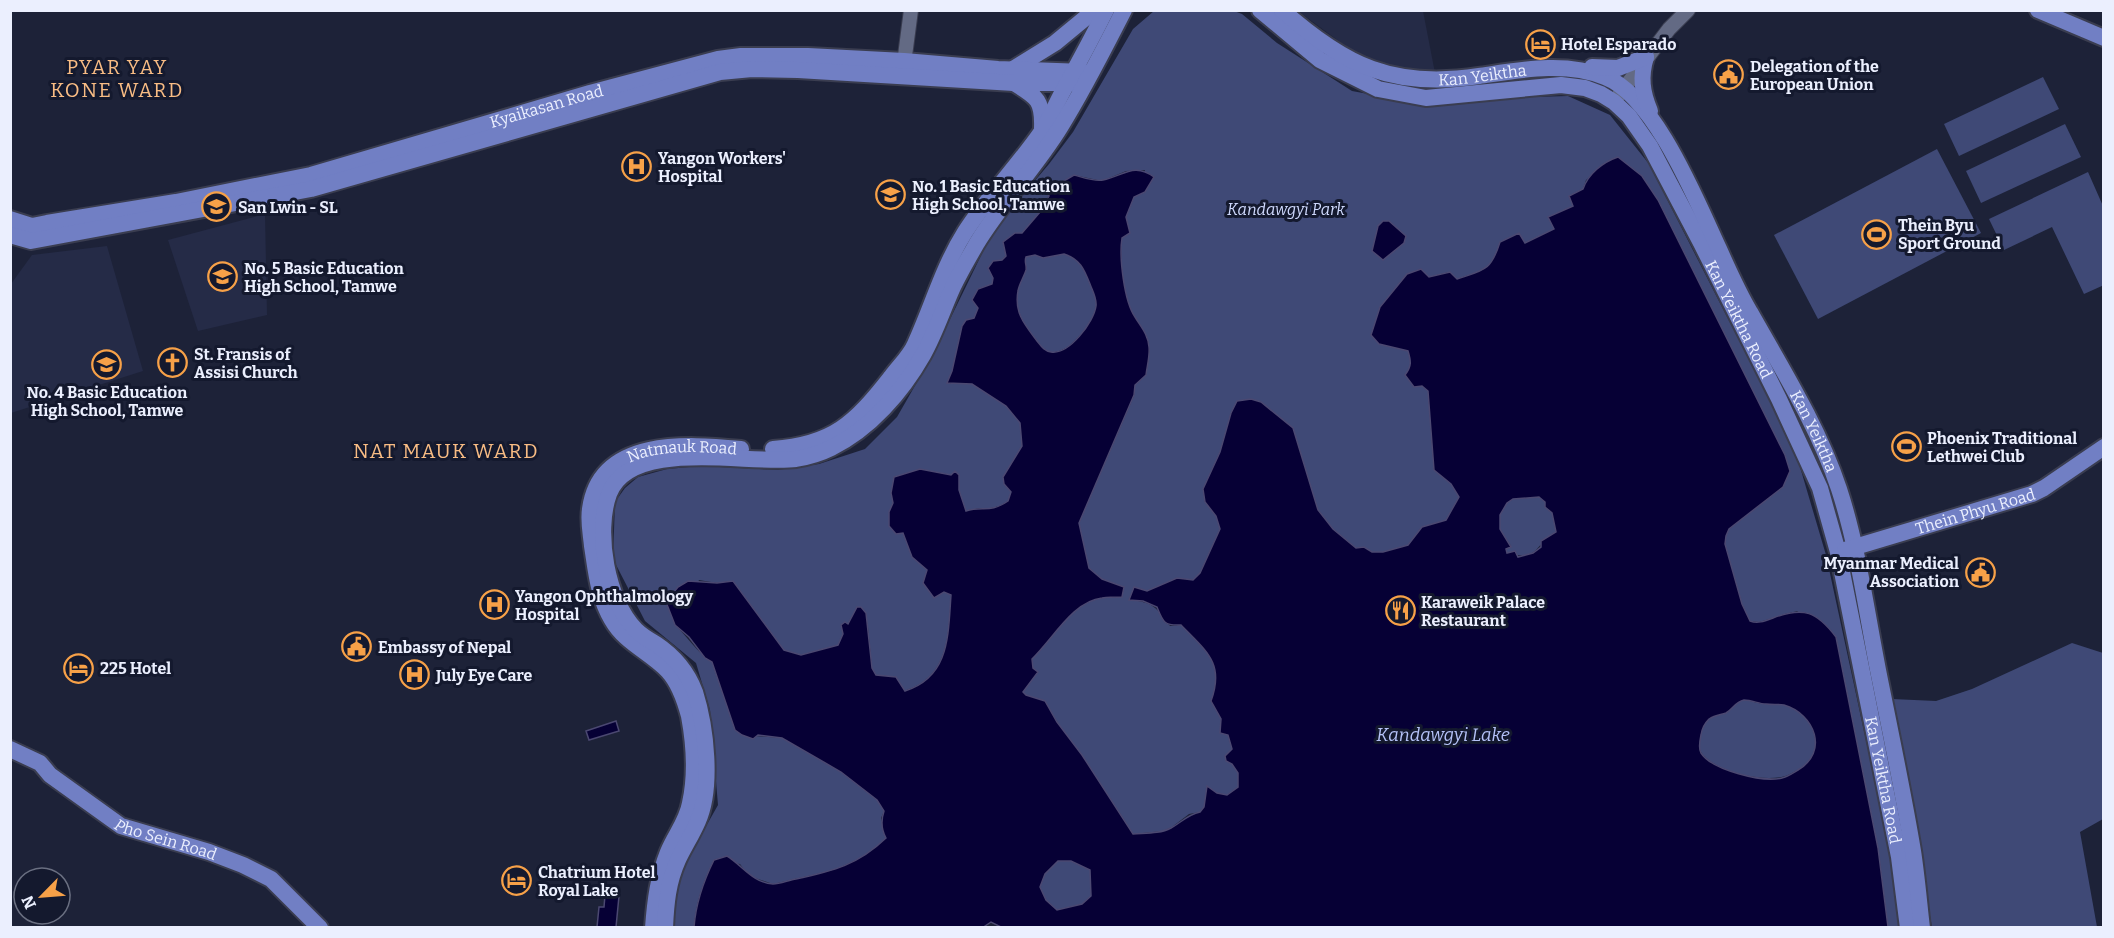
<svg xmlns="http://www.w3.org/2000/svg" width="2114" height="938" font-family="Bitter,serif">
  <rect width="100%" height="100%" fill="#1d2238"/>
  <g fill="#252b47">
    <path d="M 1298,11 L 1423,11 L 1435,73 L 1412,72 L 1380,63 L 1351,50 Z"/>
    <path d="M 265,214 L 267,315 L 198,331 L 168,240 Z"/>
    <path d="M 107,246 L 143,371 L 11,413 L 11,284 L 32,255 Z"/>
  </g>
  <g fill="#3f4976">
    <path d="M 1154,11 L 1234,11 L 1242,14 L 1277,43 L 1352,91 L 1417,103 L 1466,99 L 1568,96 L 1610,115 L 1649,164 L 1795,450 L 1826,555 L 1889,847 L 1901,927 L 1888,927 L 1878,848 L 1836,637 L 1797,611 L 1759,622 L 1750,621 L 1742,604 L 1725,544 L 1726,536 L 1729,529 L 1783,487 L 1785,455 L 1658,200 L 1642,176 L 1610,160 L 1586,180 L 1583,189 L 1569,196 L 1573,206 L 1554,229 L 1495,257 L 1486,269 L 1457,279 L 1449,272 L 1429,277 L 1379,344 L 1408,351 L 1411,361 L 1408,378 L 1414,387 L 1422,386 L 1428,391 L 1434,470 L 1451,483 L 1459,497 L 1446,520 L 1422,527 L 1408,545 L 1383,552 L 1372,552 L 1364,547 L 1356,548 L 1333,529 L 1318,510 L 1292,428 L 1231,413 L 1220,452 L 1203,489 L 1205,502 L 1216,516 L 1220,529 L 1200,573 L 1193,581 L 1177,578 L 1130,600 C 1153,602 1157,608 1170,626 L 1181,625 C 1206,651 1225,663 1212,701 L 1221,719 L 1220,733 L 1228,734 L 1233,749 L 1225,757 L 1226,761 L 1232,763 L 1238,773 L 1238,787 L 1227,795 L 1217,793 L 1200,812 L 1189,814 L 1172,827 L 1163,831 L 1133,834 C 1106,788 1072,748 1045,702 L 1026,695 L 1023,692 L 1033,668 L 1032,659 C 1053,639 1072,602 1102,598 C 1108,597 1115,597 1121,597 L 1123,587 L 1102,579 L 1089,568 L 1079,523 L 1134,396 L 1135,385 L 1146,375 C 1147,366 1150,356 1149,347 C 1148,334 1141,327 1134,317 C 1124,301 1119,258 1122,238 L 1130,233 L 1126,217 L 1145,170 L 1126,171 L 1102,181 L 1074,175 L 1059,185 L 1049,195 L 1040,212 L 1002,260 L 992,284 L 978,289 L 972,300 L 978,308 L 974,318 L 962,326 L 950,384 L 972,384 L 1006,406 L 1020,423 L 1022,446 L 1004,484 L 1011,492 L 1008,501 C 990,513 983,505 966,511 L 959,490 L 959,475 L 955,472 L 952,476 L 943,473 L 891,493 L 912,557 L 927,570 L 934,598 L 944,592 L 951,595 C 948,634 950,677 904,691 L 896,677 L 876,675 L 872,668 L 868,627 L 857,607 L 848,625 L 842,630 L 843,634 L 838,645 L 801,655 L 784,650 L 733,581 L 717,583 L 699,580 L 675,625 C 687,636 699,655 712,662 L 735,730 L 742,735 L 782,738 L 841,772 L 877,800 L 884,811 L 881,818 L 886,838 L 867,855 L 834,870 L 773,884 L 749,876 L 740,864 L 714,860 C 703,882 696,902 694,927 L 674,927 L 678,876 L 718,805 L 710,710 L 696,663 L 645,621 L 613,559 L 615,502 L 625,488 L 638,477 L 667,469 L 700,466 L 778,470 L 819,464 L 865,449 L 897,417 L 932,356 L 994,229 L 1049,164 L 1073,132 L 1133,29 Z"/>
    <path d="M 2043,77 L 2059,109 L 1959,156 L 1944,124 Z"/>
    <path d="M 2065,124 L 2081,157 L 1981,203 L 1966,171 Z"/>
    <path d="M 1937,149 L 1981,233 L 1818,319 L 1774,235 Z"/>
    <path d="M 2088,172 L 2103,206 L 2104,285 L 2084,294 L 2052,227 L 2004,250 L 1989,219 Z"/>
    <path d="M 1064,254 C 1080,259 1084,269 1090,284 C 1093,290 1097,298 1096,306 C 1094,322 1069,355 1051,352 C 1044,351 1041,346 1037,341 C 1025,325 1014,313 1018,291 C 1019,284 1024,277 1026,270 C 1027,265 1024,262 1026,257 L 1035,255 L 1043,258 Z"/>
    <path d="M 1539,496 L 1545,502 L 1545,507 L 1552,513 L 1556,532 C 1534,542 1542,562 1507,553 L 1506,549 L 1511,546 L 1500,529 L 1500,515 L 1507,503 L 1513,499 Z"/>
    <path d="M 2072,643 L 2103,653 L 2103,819 L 2080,832 L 2097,927 L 1932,927 L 1892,699 L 1936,701 L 1972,689 Z"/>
    <path d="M 1744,700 C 1752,701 1759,704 1766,704 C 1772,705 1778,704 1785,705 C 1805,711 1826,738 1812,758 C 1806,766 1798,770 1790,774 C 1770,785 1713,772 1701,752 C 1698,747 1700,740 1701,735 C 1702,728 1704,723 1709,719 C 1715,715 1720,715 1726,713 C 1733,709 1735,702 1744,700 Z"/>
    <path d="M 1058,861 L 1071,861 L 1090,870 L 1091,896 L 1082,904 L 1056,910 L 1046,900 L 1039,887 L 1045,874 Z"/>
  </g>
  <g fill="#060035" stroke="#4b4871" stroke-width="1.5" fill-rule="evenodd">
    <path d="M 1618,157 L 1642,176 L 1658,200 L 1785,455 L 1790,471 L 1783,487 L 1729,529 L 1726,536 L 1725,544 L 1742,604 L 1750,621 C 1758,624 1765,621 1773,618 C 1804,606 1817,612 1836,637 L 1878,848 L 1888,927 L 1003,928 L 991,922 L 982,928 L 694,927 C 696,902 703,882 714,860 L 727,856 C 742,865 753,883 773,884 C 780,884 789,880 796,879 C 833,871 858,865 886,838 C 881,829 881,820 884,811 L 877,800 L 841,772 L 782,738 L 758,735 L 753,739 L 742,735 L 735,730 L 712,662 L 705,658 L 689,637 L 675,625 L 666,602 L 678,587 L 688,581 L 717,583 L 733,581 L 784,650 L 801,655 L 838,645 L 843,634 L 841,625 L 845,622 L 848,624 L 857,607 L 861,607 L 866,613 L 872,668 L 876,675 L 896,677 L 905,691 C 950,677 948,635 951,595 L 944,592 L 934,598 L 923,583 L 927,570 L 912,557 L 903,533 L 896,534 L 889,526 L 889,512 L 893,503 L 891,493 L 894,477 L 920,469 L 951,475 L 955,471 L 959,475 L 959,490 L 966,511 C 983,505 989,514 1008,501 L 1011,492 L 1004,484 L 1003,477 L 1022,446 L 1020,423 L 1006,406 L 972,384 L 947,383 L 952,371 L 962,326 L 966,320 L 974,318 L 978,308 L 972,300 L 978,289 L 992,284 L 993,278 L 988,268 L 993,261 L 1002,260 L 1006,256 L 1003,242 L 1015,233 L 1022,233 L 1040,212 L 1049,196 L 1046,188 L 1051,183 L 1059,184 L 1074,175 C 1082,177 1095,182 1103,180 C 1123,176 1134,162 1154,177 L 1145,192 L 1134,197 L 1126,217 L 1130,233 L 1122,238 C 1119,257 1124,301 1135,317 C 1141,327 1148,334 1149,347 C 1150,356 1147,366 1146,375 L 1135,385 L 1134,395 L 1079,523 L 1089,568 L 1102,579 L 1124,587 L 1122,597 C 1115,597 1109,597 1102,598 C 1073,601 1053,639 1032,659 L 1033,668 L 1038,672 L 1023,692 L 1026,695 L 1045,701 L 1057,722 L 1082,755 L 1133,834 C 1145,833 1160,834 1171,828 C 1182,822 1187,815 1200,812 L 1204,807 L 1207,786 L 1217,793 L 1227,795 L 1238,787 L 1238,773 L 1232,764 L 1226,761 L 1225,756 L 1232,749 L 1228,735 L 1220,733 L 1221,719 L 1211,701 C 1225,663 1206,651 1181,625 C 1164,626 1163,622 1157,607 L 1143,601 L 1129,600 L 1134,587 L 1147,591 L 1177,578 L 1193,580 L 1200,573 L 1220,529 L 1216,516 L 1205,502 L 1203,489 L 1220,452 L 1231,413 L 1237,401 L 1251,399 L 1261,402 L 1293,428 L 1318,510 L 1333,529 L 1356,548 L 1364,547 L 1372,552 L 1383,552 L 1408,545 L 1422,527 L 1446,520 L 1459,497 L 1451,484 L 1434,470 L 1428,391 L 1422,386 L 1414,387 L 1405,375 C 1412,366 1411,361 1408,351 L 1379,344 L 1371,335 L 1380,307 L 1407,274 L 1421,269 L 1429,277 L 1450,272 L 1457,279 C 1484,270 1491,271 1500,242 L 1519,233 L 1525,243 L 1554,229 L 1548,217 L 1573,206 L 1569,196 L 1583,189 C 1588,174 1603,162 1618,157 ZM 1064,254 C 1080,259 1084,269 1090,284 C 1092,290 1097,298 1096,306 C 1094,322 1069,355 1051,352 C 1044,351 1041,346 1037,341 C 1025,325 1014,313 1018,291 C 1019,284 1024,277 1026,270 C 1027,265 1024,262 1026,257 L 1035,255 L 1043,258 ZM 1539,497 L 1545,502 L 1545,507 L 1552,513 L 1556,532 L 1541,541 L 1541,547 L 1533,553 L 1518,557 L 1515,551 L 1507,553 L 1506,549 L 1511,547 L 1500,529 L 1500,515 L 1507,503 L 1513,499 ZM 1744,700 C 1752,700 1759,704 1766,704 C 1772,705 1778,704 1784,705 C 1815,714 1829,752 1798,770 C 1793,773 1787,777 1782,778 C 1763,783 1712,770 1701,753 C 1698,748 1700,740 1701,735 C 1702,728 1704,724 1709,719 C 1715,715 1720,715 1726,713 C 1733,709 1735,702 1744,700 ZM 1058,861 L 1071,861 L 1090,870 L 1091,896 L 1082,904 L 1057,910 L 1046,900 L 1040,887 L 1045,874 Z"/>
    <path d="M 1383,221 L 1389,221 L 1406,236 L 1404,243 L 1383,260 L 1372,251 L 1378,226 Z"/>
    <path d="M 616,721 L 619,731 L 589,740 L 586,731 Z"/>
    <path d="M 605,895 L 619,896 L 616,927 L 597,927 L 599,907 L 604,907 Z"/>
  </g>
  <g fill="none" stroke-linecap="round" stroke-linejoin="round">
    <defs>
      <g id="minor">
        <path d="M 903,71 L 911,10"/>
        <path d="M 1619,95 L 1669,29 L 1688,10"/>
      </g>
      <g id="major">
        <path id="s1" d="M 1260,10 L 1320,60 L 1378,89 L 1426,98 L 1561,85 L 1585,88 L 1601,94 L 1614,102 L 1629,116 L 1650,146 L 1701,243 L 1779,399 L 1820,488 L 1838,552 L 1899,857 L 1908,928"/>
        <path id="s2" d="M 1282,10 C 1345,66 1393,89 1479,76 C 1520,70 1565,61 1605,77 C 1655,96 1697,202 1719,249 C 1729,271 1738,292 1750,312 C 1782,369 1818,426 1839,489 C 1858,547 1866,609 1878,670 C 1890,730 1903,791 1913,851 C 1917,877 1919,902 1922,928"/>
        <path d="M 2038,10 L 2104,38"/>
        <path d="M 1646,57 C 1640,77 1642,92 1650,111"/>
        <path d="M 1592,67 L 1618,68 L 1646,57"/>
        <path d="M 1013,69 L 1055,43 L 1095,10"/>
        <path d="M 1014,83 C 1037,97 1043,100 1042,128"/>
        <path id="s3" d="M 10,219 L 32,226 L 47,223 L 176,202 L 311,175 L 590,93 L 718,59 L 741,56 L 808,56 L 904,61 L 998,69 L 1084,72"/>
        <path d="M 10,235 L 31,241 L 311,189 L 720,72 L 752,69 L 798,70 L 1014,83 L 1072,83"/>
        <path d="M 773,449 C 833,445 855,423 891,377 C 899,366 910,356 915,344 C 932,307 943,267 965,232 C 988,196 1018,166 1042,131 C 1050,118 1056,104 1063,91 C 1078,64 1092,38 1106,10"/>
        <path id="s4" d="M 1845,550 L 2032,494 L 2044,488 L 2104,447"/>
        <path id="s5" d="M 10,749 L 40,763 L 50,775 L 121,826 L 209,852 L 243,865 L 271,879 L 320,928"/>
        <path id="s6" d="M 653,928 C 655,901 658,877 668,852 C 675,835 687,821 690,803 C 696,776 694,743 689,716 C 685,701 679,683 668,671 C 650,652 625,643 612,620 C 598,597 596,571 592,546 C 591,534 588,522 590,509 C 600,437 687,444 741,449"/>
        <path d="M 665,928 C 666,904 668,882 678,860 C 684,847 692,835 698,821 C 713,787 706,727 695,692 C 687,671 674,656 656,644 C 649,640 642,636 636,630 C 607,601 595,532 609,494 C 630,437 748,465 796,459 C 807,457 821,453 831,448 C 870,429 902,392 923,355 C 935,334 943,309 953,287 C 960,272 969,257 977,243 C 1002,202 1036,167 1061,126 C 1084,89 1104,49 1124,10"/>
      </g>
    </defs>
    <use href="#minor" stroke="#3a3d50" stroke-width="16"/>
    <use href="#major" stroke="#3a3d50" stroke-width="20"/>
    <use href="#minor" stroke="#636a84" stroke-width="14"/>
    <use href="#major" stroke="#717fc4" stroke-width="16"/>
  </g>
  <defs>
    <symbol id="hotel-ring" viewBox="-11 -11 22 22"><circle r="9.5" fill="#14192e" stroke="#f7a148" stroke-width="1.5"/><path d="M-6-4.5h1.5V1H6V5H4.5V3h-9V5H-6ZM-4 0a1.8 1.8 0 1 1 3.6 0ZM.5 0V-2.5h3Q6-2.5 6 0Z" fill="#f7a148"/></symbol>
    <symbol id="civic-ring" viewBox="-11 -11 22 22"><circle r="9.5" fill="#14192e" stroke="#f7a148" stroke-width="1.5"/><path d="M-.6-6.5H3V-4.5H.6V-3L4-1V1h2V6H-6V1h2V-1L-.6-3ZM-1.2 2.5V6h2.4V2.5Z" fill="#f7a148"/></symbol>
    <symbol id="hospital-ring" viewBox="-11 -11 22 22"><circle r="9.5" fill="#14192e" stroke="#f7a148" stroke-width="1.5"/><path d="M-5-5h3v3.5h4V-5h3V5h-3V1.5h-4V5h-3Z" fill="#f7a148"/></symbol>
    <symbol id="school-ring" viewBox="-11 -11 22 22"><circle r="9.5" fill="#14192e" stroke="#f7a148" stroke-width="1.5"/><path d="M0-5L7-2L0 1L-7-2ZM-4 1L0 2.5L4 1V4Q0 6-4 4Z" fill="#f7a148"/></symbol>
    <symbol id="stadium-ring" viewBox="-11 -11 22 22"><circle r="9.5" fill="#14192e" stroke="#f7a148" stroke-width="1.5"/><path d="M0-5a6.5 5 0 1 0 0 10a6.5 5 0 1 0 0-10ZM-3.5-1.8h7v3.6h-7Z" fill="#f7a148"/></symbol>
    <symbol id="church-ring" viewBox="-11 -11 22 22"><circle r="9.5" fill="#14192e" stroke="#f7a148" stroke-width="1.5"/><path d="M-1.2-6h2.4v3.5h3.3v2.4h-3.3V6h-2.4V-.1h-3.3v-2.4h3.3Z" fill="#f7a148"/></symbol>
    <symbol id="restaurant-ring" viewBox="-11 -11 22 22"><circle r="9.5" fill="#14192e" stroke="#f7a148" stroke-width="1.5"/><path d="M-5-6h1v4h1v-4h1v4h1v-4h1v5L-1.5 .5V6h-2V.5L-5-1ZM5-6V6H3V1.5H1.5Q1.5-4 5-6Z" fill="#f7a148"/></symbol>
  </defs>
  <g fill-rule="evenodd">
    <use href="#hotel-ring" x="1524" y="28" width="33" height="33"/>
    <use href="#civic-ring" x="1712" y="58" width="33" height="33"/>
    <use href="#hospital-ring" x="620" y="150" width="33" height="33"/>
    <use href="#school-ring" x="874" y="178" width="33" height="33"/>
    <use href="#school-ring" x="200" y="190" width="33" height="33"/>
    <use href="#stadium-ring" x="1860" y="218" width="33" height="33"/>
    <use href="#school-ring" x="206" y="260" width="33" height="33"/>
    <use href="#church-ring" x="156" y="346" width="33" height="33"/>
    <use href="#school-ring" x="90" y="348" width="33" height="33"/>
    <use href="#stadium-ring" x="1890" y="430" width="33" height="33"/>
    <use href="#civic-ring" x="1964" y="556" width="33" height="33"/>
    <use href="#hospital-ring" x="478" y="588" width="33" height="33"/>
    <use href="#restaurant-ring" x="1384" y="594" width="33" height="33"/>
    <use href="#civic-ring" x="340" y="630" width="33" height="33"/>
    <use href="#hotel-ring" x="62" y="652" width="33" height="33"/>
    <use href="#hospital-ring" x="398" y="658" width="33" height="33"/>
    <use href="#hotel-ring" x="500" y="864" width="33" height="33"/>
  </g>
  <g text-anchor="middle" stroke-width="6" stroke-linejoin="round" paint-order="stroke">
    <g font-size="16" font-weight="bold" fill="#ebeffe" stroke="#14192e" text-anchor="start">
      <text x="1561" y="50">Hotel Esparado</text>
      <text x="1750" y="72">Delegation of the<tspan x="1750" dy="18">European Union</tspan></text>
      <text x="658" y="164">Yangon Workers'<tspan x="658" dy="18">Hospital</tspan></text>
      <text x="912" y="192">No. 1 Basic Education<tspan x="912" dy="18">High School, Tamwe</tspan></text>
      <text x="238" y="213">San Lwin - SL</text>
      <text x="1898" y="231">Thein Byu<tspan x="1898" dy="18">Sport Ground</tspan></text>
      <text x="244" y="274">No. 5 Basic Education<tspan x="244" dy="18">High School, Tamwe</tspan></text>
      <text x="194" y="360">St. Fransis of<tspan x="194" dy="18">Assisi Church</tspan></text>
      <text x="107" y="398" text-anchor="middle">No. 4 Basic Education<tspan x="107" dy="18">High School, Tamwe</tspan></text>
      <text x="1927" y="444">Phoenix Traditional<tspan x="1927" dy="18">Lethwei Club</tspan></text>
      <text x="1959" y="569" text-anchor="end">Myanmar Medical<tspan x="1959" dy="18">Association</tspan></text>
      <text x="515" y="602">Yangon Ophthalmology<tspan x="515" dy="18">Hospital</tspan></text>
      <text x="1421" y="608">Karaweik Palace<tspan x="1421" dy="18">Restaurant</tspan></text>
      <text x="378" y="653">Embassy of Nepal</text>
      <text x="100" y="674">225 Hotel</text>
      <text x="436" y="681">July Eye Care</text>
      <text x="538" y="878">Chatrium Hotel<tspan x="538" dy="18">Royal Lake</tspan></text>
    </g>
    <g font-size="16" fill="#ebeffe" stroke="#14192e">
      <text dy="6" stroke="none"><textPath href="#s2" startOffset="220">Kan Yeiktha</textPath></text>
      <text dy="6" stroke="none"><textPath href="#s3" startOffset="552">Kyaikasan Road</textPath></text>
      <text dy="6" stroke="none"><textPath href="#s1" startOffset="636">Kan Yeiktha Road</textPath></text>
      <text dy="6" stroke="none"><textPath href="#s2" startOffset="760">Kan Yeiktha</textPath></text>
      <text dy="6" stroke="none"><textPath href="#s6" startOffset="582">Natmauk Road</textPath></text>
      <text dy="6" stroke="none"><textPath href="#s4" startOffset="136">Thein Phyu Road</textPath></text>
      <text dy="6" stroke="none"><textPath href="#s1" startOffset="1122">Kan Yeiktha Road</textPath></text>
      <text dy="6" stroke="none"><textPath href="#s5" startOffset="183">Pho Sein Road</textPath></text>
    </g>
    <g font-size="16" font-style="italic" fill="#cfd9fd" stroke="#14192e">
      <text x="1286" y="215">Kandawgyi Park</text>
    </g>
    <g font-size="18" font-style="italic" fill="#b5c2f8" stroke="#14192e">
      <text x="1443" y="741">Kandawgyi Lake</text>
    </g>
    <g font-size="20" letter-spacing="1.5" fill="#f8bc84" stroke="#14192e">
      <text x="117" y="74">PYAR YAY<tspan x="117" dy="23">KONE WARD</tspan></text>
      <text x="446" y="458">NAT MAUK WARD</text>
    </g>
  </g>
  <rect width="2114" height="938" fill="none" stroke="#ebeffe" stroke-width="24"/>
  <g transform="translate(42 896) rotate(245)"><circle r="28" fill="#14192e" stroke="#6a6f81" stroke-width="1.5"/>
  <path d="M0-4.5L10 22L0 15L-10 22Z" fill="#f7a148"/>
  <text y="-9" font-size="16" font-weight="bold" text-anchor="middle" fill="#ebeffe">N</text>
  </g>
</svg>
